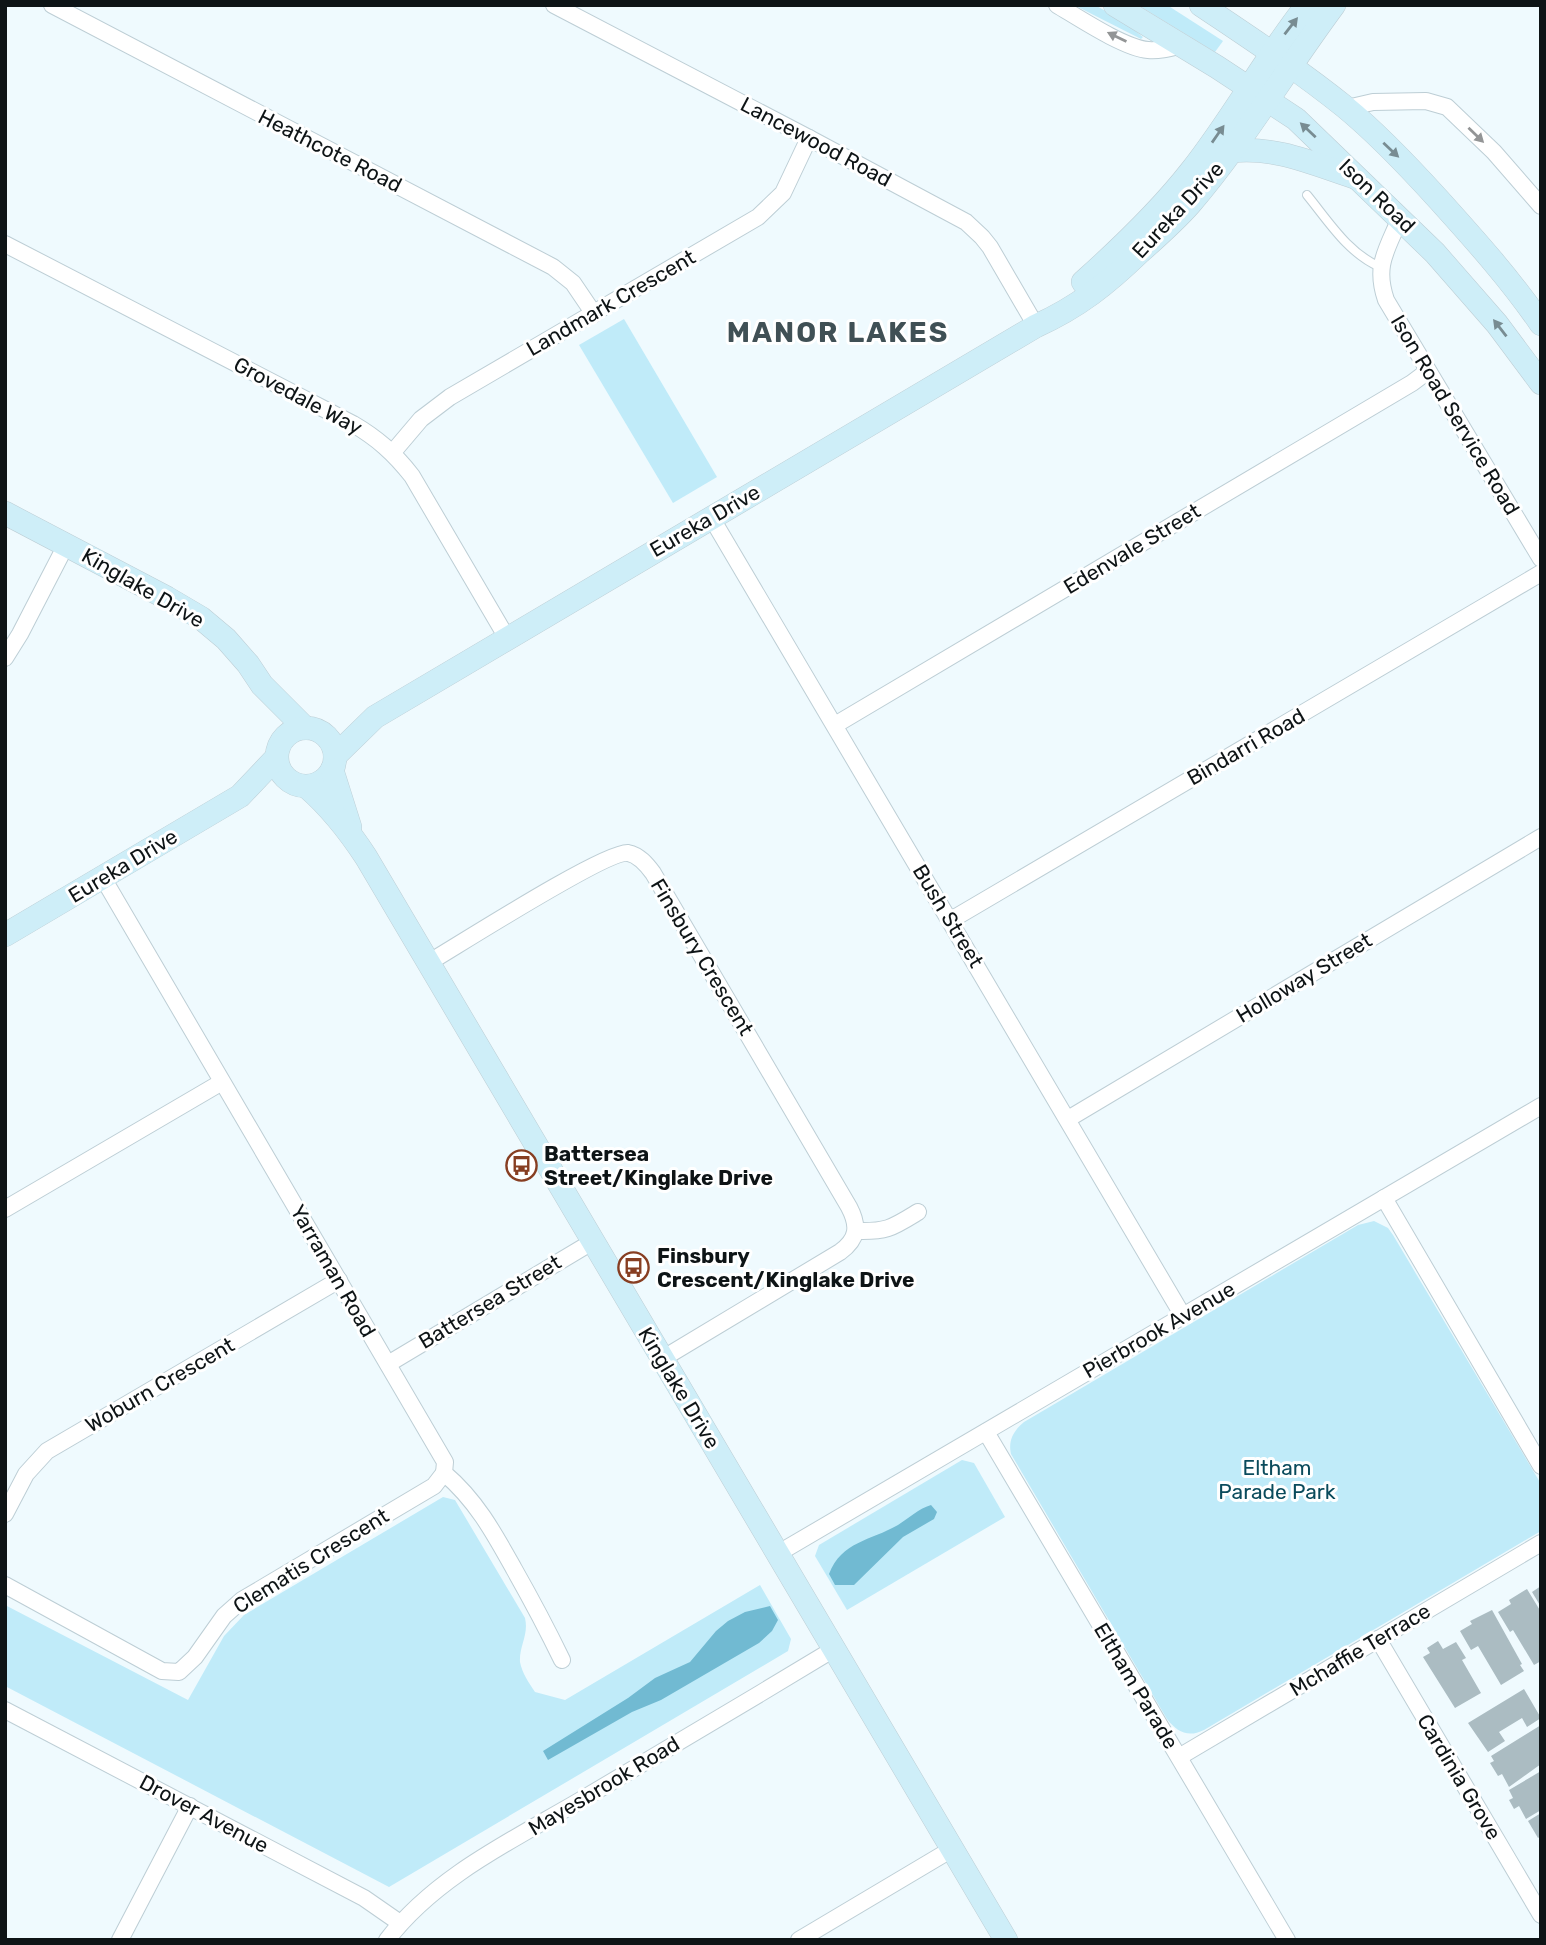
<svg xmlns="http://www.w3.org/2000/svg" width="1546" height="1945" font-family="Rubik,sans-serif">
  <rect width="100%" height="100%" fill="#effafe"/>
  <g fill="#c0ebf9">
    <path d="M 1074,5 L 1095,5 L 1123,21 L 1143,37 L 1141,39 Z"/>
    <path d="M 1138,5 L 1167,5 L 1223,41 L 1215,52 Z"/>
    <path d="M 624,319 L 717,477 L 673,503 L 579,345 Z"/>
    <path d="M 1374,1221 L 1388,1228 L 1393,1235 L 1541,1484 L 1541,1531 L 1204,1730 C 1188,1738 1177,1732 1167,1719 L 1011,1454 C 1008,1441 1013,1431 1024,1422 L 1358,1225 Z"/>
    <path d="M 962,1460 L 974,1463 L 1005,1517 L 847,1610 L 815,1556 L 819,1545 Z"/>
    <path d="M 443,1497 L 455,1500 L 525,1618 C 529,1635 519,1646 520,1662 C 522,1673 529,1683 535,1692 L 565,1700 L 760,1585 L 791,1639 L 788,1651 L 389,1887 L 5,1686 L 5,1605 L 188,1700 L 224,1636 L 244,1615 Z"/>
  </g>
  <g fill="#71bad2">
    <path d="M 931,1505 L 937,1512 L 934,1519 L 903,1537 L 854,1585 L 835,1585 L 829,1574 C 842,1541 870,1541 898,1525 C 909,1518 918,1509 931,1505 Z"/>
    <path d="M 770,1606 L 778,1620 L 772,1631 L 759,1643 L 661,1700 L 632,1712 L 548,1760 L 543,1751 L 628,1698 L 655,1678 L 690,1662 L 716,1631 L 728,1621 L 745,1612 Z"/>
  </g>
  <g fill="#abbcc2">
    <path d="M 1541,1586 L 1541,1607 L 1532,1592 Z"/>
    <path d="M 1527,1589 L 1541,1612 L 1541,1661 L 1534,1665 L 1513,1630 L 1510,1632 L 1498,1612 L 1511,1604 L 1509,1600 Z"/>
    <path d="M 1492,1610 L 1522,1664 L 1520,1665 L 1524,1671 L 1501,1685 L 1478,1646 L 1471,1650 L 1460,1631 L 1472,1624 L 1470,1621 Z"/>
    <path d="M 1438,1641 L 1443,1649 L 1456,1642 L 1466,1658 L 1462,1660 L 1481,1693 L 1455,1708 L 1423,1657 L 1430,1653 L 1427,1648 Z"/>
    <path d="M 1524,1689 L 1541,1718 L 1527,1727 L 1522,1718 L 1499,1732 L 1505,1741 L 1488,1752 L 1468,1723 Z"/>
    <path d="M 1541,1725 L 1541,1764 L 1509,1787 L 1502,1774 L 1498,1776 L 1490,1763 L 1494,1761 L 1491,1756 Z"/>
    <path d="M 1541,1771 L 1541,1810 L 1526,1819 L 1519,1806 L 1514,1809 L 1509,1800 L 1513,1798 L 1509,1790 Z"/>
    <path d="M 1541,1813 L 1541,1836 L 1538,1838 L 1528,1821 Z"/>
  </g>
  <g fill="none" stroke-linecap="round" stroke-linejoin="round">
    <defs>
      <path id="lane" d="M 1307,195 C 1329,222 1348,253 1380,267"/>
      <g id="street">
        <path d="M 52,5 L 553,267 L 573,283 L 594,314"/>
        <path d="M 554,5 L 809,138 L 966,222 L 982,237 L 990,247 L 1036,326"/>
        <path d="M 1057,5 C 1079,18 1124,48 1148,50 C 1160,51 1170,48 1182,45"/>
        <path d="M 1347,108 L 1373,102 L 1426,101 L 1447,107 L 1494,152 L 1541,206"/>
        <path d="M 1400,218 C 1387,250 1374,265 1386,300 L 1541,559"/>
        <path d="M 5,244 L 353,424 C 377,438 394,453 412,476 L 507,638"/>
        <path d="M 393,452 L 421,419 L 450,397 L 758,217 L 783,193 L 809,138"/>
        <path d="M 711,517 L 1183,1316"/>
        <path d="M 5,658 L 20,634 L 66,545"/>
        <path d="M 835,725 L 1412,383 L 1428,371"/>
        <path d="M 103,878 L 445,1462 L 444,1473 C 476,1500 494,1533 514,1569 C 531,1599 547,1629 562,1660"/>
        <path d="M 951,920 L 1541,573"/>
        <path d="M 428,963 C 457,946 607,850 628,853 C 639,855 647,865 653,873 L 849,1207 C 859,1226 858,1239 840,1252 L 662,1359"/>
        <path d="M 1068,1119 L 1541,837"/>
        <path d="M 1384,1198 L 1541,1466"/>
        <path d="M 5,1209 L 222,1082"/>
        <path d="M 856,1231 C 887,1232 892,1228 918,1212"/>
        <path d="M 388,1364 L 592,1242"/>
        <path d="M 986,1432 L 1287,1940"/>
        <path d="M 5,1514 L 26,1474 L 47,1451 L 339,1280"/>
        <path d="M 777,1554 L 1541,1106"/>
        <path d="M 5,1585 L 162,1671 L 179,1672 L 195,1657 L 224,1616 L 242,1600 L 434,1486 L 444,1473"/>
        <path d="M 1378,1639 L 1541,1915"/>
        <path d="M 5,1710 L 364,1898 L 400,1923"/>
        <path d="M 1179,1757 L 1541,1543"/>
        <path d="M 120,1940 L 190,1806"/>
        <path d="M 387,1940 C 436,1876 513,1840 581,1800 C 665,1750 750,1700 834,1649"/>
        <path d="M 799,1940 L 952,1849"/>
      </g>
      <g id="secondary">
        <path d="M 1115,5 L 1217,67 L 1296,119 L 1435,253 L 1497,324 L 1541,383"/>
        <path d="M 1201,5 C 1250,38 1299,70 1345,107 C 1379,135 1410,168 1439,200 C 1475,240 1511,280 1541,324"/>
        <path d="M 1232,151 C 1275,146 1314,164 1354,177"/>
        <path d="M 1083,282 C 1121,248 1159,212 1191,171 C 1233,118 1265,58 1307,5"/>
        <path d="M 5,513 L 167,598 L 201,618 L 226,639 L 248,664 L 262,685 L 305,728"/>
        <circle cx="306" cy="757" r="29"/>
        <path d="M 335,756 L 375,717 L 1036,326 C 1078,307 1107,284 1140,252 C 1157,237 1175,221 1190,204 C 1243,142 1285,71 1334,5"/>
        <path d="M 332,770 L 350,827"/>
        <path d="M 307,787 C 330,807 349,831 366,857 L 1006,1940"/>
        <path d="M 5,935 L 240,796 L 276,758"/>
      </g>
    </defs>
    <use href="#lane" stroke="#bdced5" stroke-width="10"/>
    <use href="#street" stroke="#bdced5" stroke-width="18"/>
    <use href="#secondary" stroke="#bdced5" stroke-width="24"/>
    <use href="#lane" stroke="#fff" stroke-width="8"/>
    <use href="#street" stroke="#fff" stroke-width="16"/>
    <use href="#secondary" stroke="#ceeef8" stroke-width="23"/>
  </g>
  <defs><path id="oneway-solid" d="M-6-.8H1V-3.2L6.5 0L1 3.2V.8H-6Z" transform="scale(1.75)"/></defs>
  <g fill="#788c92">
    <use href="#oneway-solid" transform="translate(1291 26) rotate(-52)"/>
    <use href="#oneway-solid" transform="translate(1308 130) rotate(-137)"/>
    <use href="#oneway-solid" transform="translate(1218 134) rotate(-55)"/>
    <use href="#oneway-solid" transform="translate(1391 150) rotate(43)"/>
    <use href="#oneway-solid" transform="translate(1500 328) rotate(-128)"/>
  </g>
  <g fill="#939596">
    <use href="#oneway-solid" transform="translate(1117 37) rotate(-154)"/>
    <use href="#oneway-solid" transform="translate(1476 135) rotate(44)"/>
  </g>
  <defs>
    <symbol id="bus-ring" viewBox="-11 -11 22 22"><circle r="9.5" fill="#fff" stroke="#873e22" stroke-width="1.5"/><path d="M-5-6H5V4H4V6H2V4H-2V6H-4V4H-5ZM-3.5-4V0h7V-4ZM-3.5 1.2v1.5H-2V1.2ZM2 1.2v1.5H3.5V1.2Z" fill="#873e22"/></symbol>
  </defs>
  <g fill-rule="evenodd">
    <use href="#bus-ring" x="504" y="1148" width="35" height="35"/>
    <use href="#bus-ring" x="616" y="1250" width="35" height="35"/>
  </g>
  <g text-anchor="middle" stroke-width="6" stroke-linejoin="round" paint-order="stroke">
    <g font-size="21" fill="#0e1416" stroke="#fff">
      <text transform="translate(816 142) rotate(28)" y="7">Lancewood Road</text>
      <text transform="translate(330 151) rotate(27)" y="7">Heathcote Road</text>
      <text transform="translate(1377 196) rotate(44)" y="7">Ison Road</text>
      <text transform="translate(1178 210) rotate(-47)" y="7">Eureka Drive</text>
      <text transform="translate(611 303) rotate(-30)" y="7">Landmark Crescent</text>
      <text transform="translate(298 396) rotate(28)" y="7">Grovedale Way</text>
      <text transform="translate(1455 415) rotate(59)" y="7">Ison Road Service Road</text>
      <text transform="translate(705 521) rotate(-30)" y="7">Eureka Drive</text>
      <text transform="translate(1132 549) rotate(-31)" y="7">Edenvale Street</text>
      <text transform="translate(143 588) rotate(30)" y="7">Kinglake Drive</text>
      <text transform="translate(1246 747) rotate(-30)" y="7">Bindarri Road</text>
      <text transform="translate(123 866) rotate(-31)" y="7">Eureka Drive</text>
      <text transform="translate(948 916) rotate(59)" y="7">Bush Street</text>
      <text transform="translate(702 957) rotate(59)" y="7">Finsbury Crescent</text>
      <text transform="translate(1304 978) rotate(-31)" y="7">Holloway Street</text>
      <text transform="translate(333 1271) rotate(60)" y="7">Yarraman Road</text>
      <text transform="translate(490 1302) rotate(-31)" y="7">Battersea Street</text>
      <text transform="translate(1159 1330) rotate(-30)" y="7">Pierbrook Avenue</text>
      <text transform="translate(160 1385) rotate(-30)" y="7">Woburn Crescent</text>
      <text transform="translate(679 1388) rotate(59)" y="7">Kinglake Drive</text>
      <text transform="translate(311 1561) rotate(-32)" y="7">Clematis Crescent</text>
      <text transform="translate(1360 1650) rotate(-31)" y="7">Mchaffie Terrace</text>
      <text transform="translate(1136 1686) rotate(59)" y="7">Eltham Parade</text>
      <text transform="translate(1459 1777) rotate(59)" y="7">Cardinia Grove</text>
      <text transform="translate(604 1786) rotate(-31)" y="7">Mayesbrook Road</text>
      <text transform="translate(204 1814) rotate(28)" y="7">Drover Avenue</text>
    </g>
    <g font-size="21" font-weight="bold" fill="#0e1416" stroke="#fff" text-anchor="start">
      <text x="544" y="1161">Battersea<tspan x="544" dy="24">Street/Kinglake Drive</tspan></text>
      <text x="657" y="1263">Finsbury<tspan x="657" dy="24">Crescent/Kinglake Drive</tspan></text>
    </g>
    <g font-size="21" fill="#0a4b5c" stroke="#fff">
      <text x="1277" y="1475">Eltham<tspan x="1277" dy="24">Parade Park</tspan></text>
    </g>
    <g font-size="28" font-weight="bold" letter-spacing="2" fill="#405055" stroke="#fff">
      <text x="838" y="342">MANOR LAKES</text>
    </g>
  </g>
  <rect width="1546" height="1945" fill="none" stroke="#0e1416" stroke-width="14"/>
</svg>
